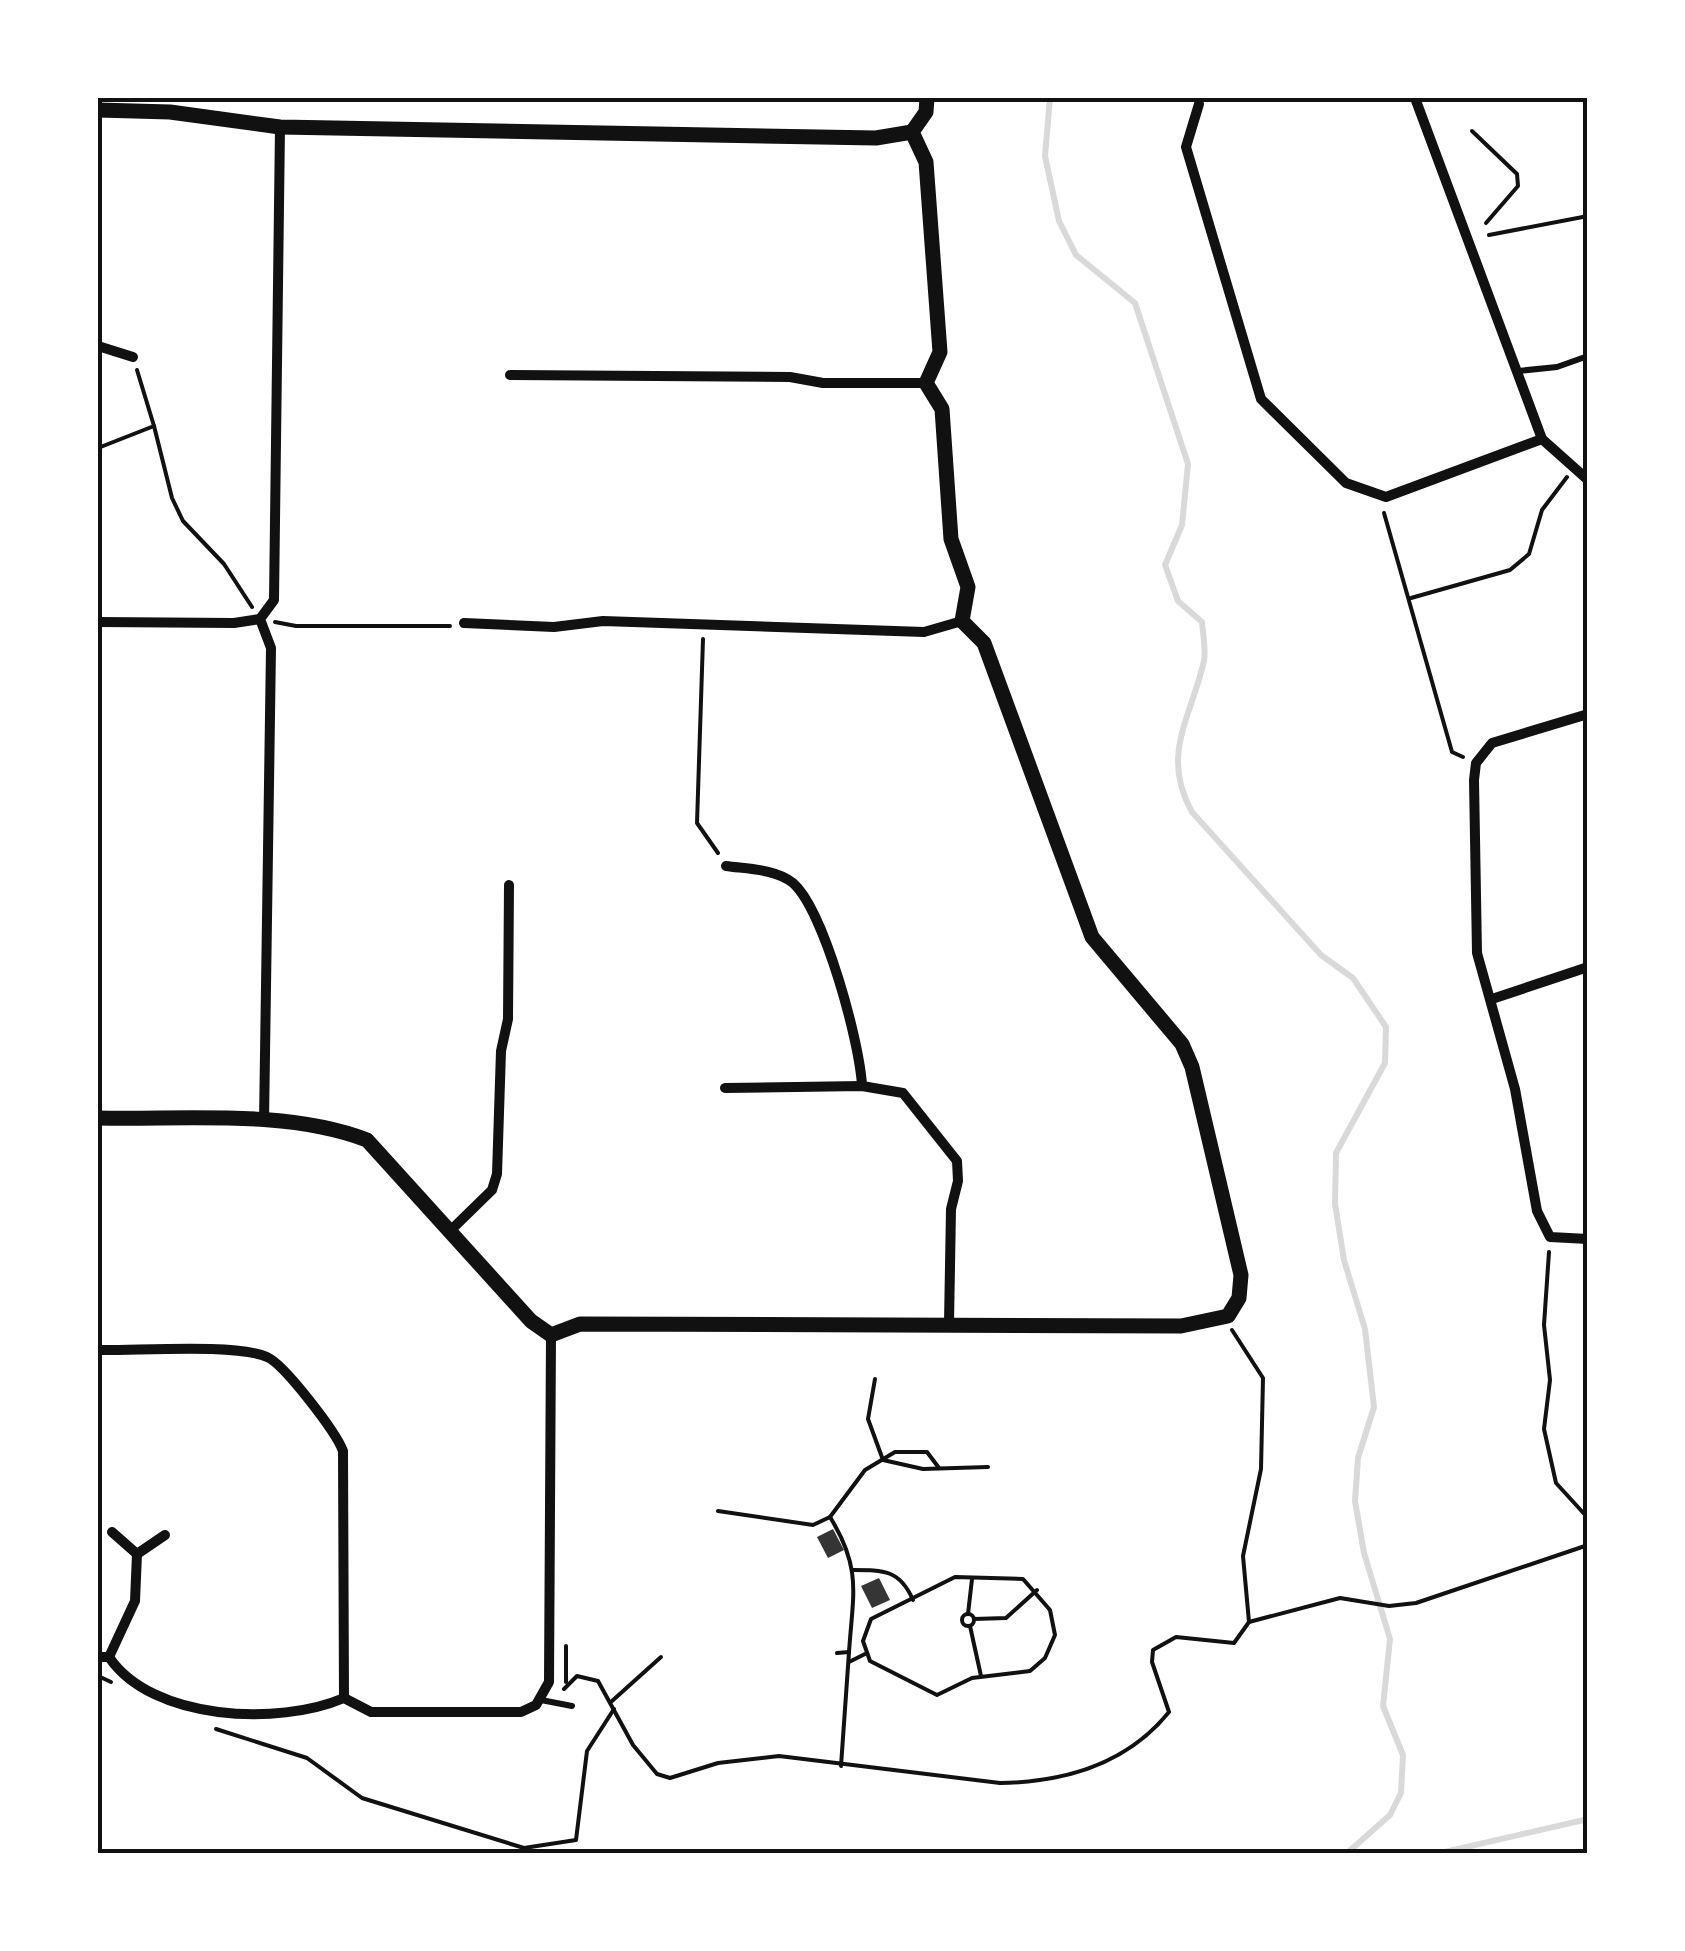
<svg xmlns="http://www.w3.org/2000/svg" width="1685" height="1951" font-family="Lato,sans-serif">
  <rect width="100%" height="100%" fill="#fff"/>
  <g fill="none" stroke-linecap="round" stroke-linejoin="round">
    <g stroke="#d9d9d9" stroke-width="6">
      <path d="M 1050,98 L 1045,156 L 1059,221 L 1076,255 L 1135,303 L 1188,464 L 1182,525 L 1165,565 L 1178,601 L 1202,622 C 1203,634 1206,650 1204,661 C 1191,718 1160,755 1192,812 L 1321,955 L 1353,978 L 1386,1027 L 1385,1063 L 1336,1153 L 1335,1204 L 1344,1260 L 1365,1329 L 1374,1407 L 1358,1458 L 1355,1501 L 1364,1553 L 1390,1639 L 1383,1706 L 1403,1755 L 1401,1793 L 1390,1815 L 1346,1854"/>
      <path d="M 1436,1854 L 1588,1819"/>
    </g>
  </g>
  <g fill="#353535">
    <path d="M 833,1529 L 844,1550 L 828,1558 L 817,1537 Z"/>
    <path d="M 879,1578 L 890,1600 L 872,1608 L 861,1586 Z"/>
  </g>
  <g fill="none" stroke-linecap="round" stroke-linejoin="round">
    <g stroke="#111" stroke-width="4">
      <path d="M 1472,131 L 1517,174 L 1518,186 L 1486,223"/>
      <path d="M 1489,235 L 1588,216"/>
      <path d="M 154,426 L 172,498 L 183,521 L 224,564 L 252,607"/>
      <path d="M 98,448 L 154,426 L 137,370"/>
      <path d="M 1384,513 L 1452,752 L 1463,757"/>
      <path d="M 1411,598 L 1510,570 L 1529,554 L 1542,510 L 1567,477"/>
      <path d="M 275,622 L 296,626 L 450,626"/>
      <path d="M 703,639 L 697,823 L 718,853"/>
      <path d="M 1549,1252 L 1544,1325 L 1550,1380 L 1544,1429 L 1556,1483 L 1588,1518"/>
      <path d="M 875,1379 L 868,1419 L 883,1460 L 923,1469 L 988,1467"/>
      <path d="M 718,1511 L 813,1525 L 830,1517 L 865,1470 L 895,1452 L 927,1452 L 939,1468"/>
      <path d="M 830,1517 C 862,1569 853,1593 849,1652 L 837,1653"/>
      <path d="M 853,1570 C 884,1570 900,1570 913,1600"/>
      <path d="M 955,1577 L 1023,1579 L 1050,1610 L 1055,1635 L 1045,1658 L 1030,1671 L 972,1678 L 937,1695 L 870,1661 L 863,1641 L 871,1619 Z"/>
      <circle cx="968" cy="1620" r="6"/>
      <path d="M 968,1614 L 972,1579"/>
      <path d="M 974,1619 L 1006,1618 L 1037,1590"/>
      <path d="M 1249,1622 L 1340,1598 L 1389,1606 L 1416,1603 L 1588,1545"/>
      <path d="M 970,1626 L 981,1676"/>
      <path d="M 566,1646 L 566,1682"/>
      <path d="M 849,1662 L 865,1654"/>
      <path d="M 98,1676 L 111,1682"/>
      <path d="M 564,1689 L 577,1676 L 598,1681 L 633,1745 L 657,1774 L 670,1778 L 718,1763 L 779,1756 L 1000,1783 C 1066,1782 1127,1764 1169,1712 L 1152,1662 L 1153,1650 L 1176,1637 L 1234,1643 L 1249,1622 L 1243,1556 L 1261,1469 L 1263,1378 L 1232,1330"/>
      <path d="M 612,1701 L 661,1657"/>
      <path d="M 216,1729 L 307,1758 L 362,1798 L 524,1848 L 576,1840 L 587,1751 L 614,1709"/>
      <path d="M 841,1766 L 849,1652"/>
    </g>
    <g stroke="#111" stroke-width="6">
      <path d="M 1518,371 L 1557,367 L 1588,356"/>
      <path d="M 541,1700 L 572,1706"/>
    </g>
    <g stroke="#111" stroke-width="10">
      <path d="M 1415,98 L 1542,439 L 1588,480"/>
      <path d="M 1199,104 L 1186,147 L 1261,399 L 1346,483 L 1386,497 L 1542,439"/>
      <path d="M 98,346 L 133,357"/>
      <path d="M 510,375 L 790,377 L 823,383 L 926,383"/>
      <path d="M 98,622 L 234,623 L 260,619"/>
      <path d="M 464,623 L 554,627 L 603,621 L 924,632 L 962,621"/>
      <path d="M 1588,714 L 1492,743 L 1476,763 L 1474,780 L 1477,953 L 1515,1089 L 1537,1211 L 1550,1237 L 1588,1239"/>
      <path d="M 726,866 C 747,869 776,869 793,883 C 824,910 860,1043 862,1086"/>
      <path d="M 1492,999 L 1588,967"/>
      <path d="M 725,1088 L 862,1086 L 903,1093 L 957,1161 L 958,1181 L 951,1209 L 949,1323"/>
      <path d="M 264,1122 L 271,648 L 260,619 L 274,600 L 280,127"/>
      <path d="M 450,1231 L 492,1190 L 497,1174 L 501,1051 L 508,1019 L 509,885"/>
      <path d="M 98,1350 C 135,1351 236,1343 267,1357 C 284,1364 336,1432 343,1451 L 344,1698"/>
      <path d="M 112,1532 L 137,1554 L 165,1535"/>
      <path d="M 98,1657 L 109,1657 C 152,1721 279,1726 344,1698 L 371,1712 L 521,1712 L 536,1705 L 549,1682 L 551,1335"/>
      <path d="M 109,1657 L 135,1601 L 137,1554"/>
    </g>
    <g stroke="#111" stroke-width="15">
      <path d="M 98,110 L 170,112 L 280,127 L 876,138 L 912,132"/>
      <path d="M 98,1118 C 184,1120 286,1109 367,1140 L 531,1321 L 551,1335 L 580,1324 L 1181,1326 L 1228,1316 L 1239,1298 L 1241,1275 L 1192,1067 L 1182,1044 L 1092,937 L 984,643 L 962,621 L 968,587 L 951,539 L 942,409 L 926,383 L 940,352 L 926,162 L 912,132 L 926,112 L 927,98"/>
    </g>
  </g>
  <rect width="1685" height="1951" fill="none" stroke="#ffffff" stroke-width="200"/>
  <rect x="100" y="100" width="1485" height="1751" fill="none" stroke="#111" stroke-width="4"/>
</svg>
